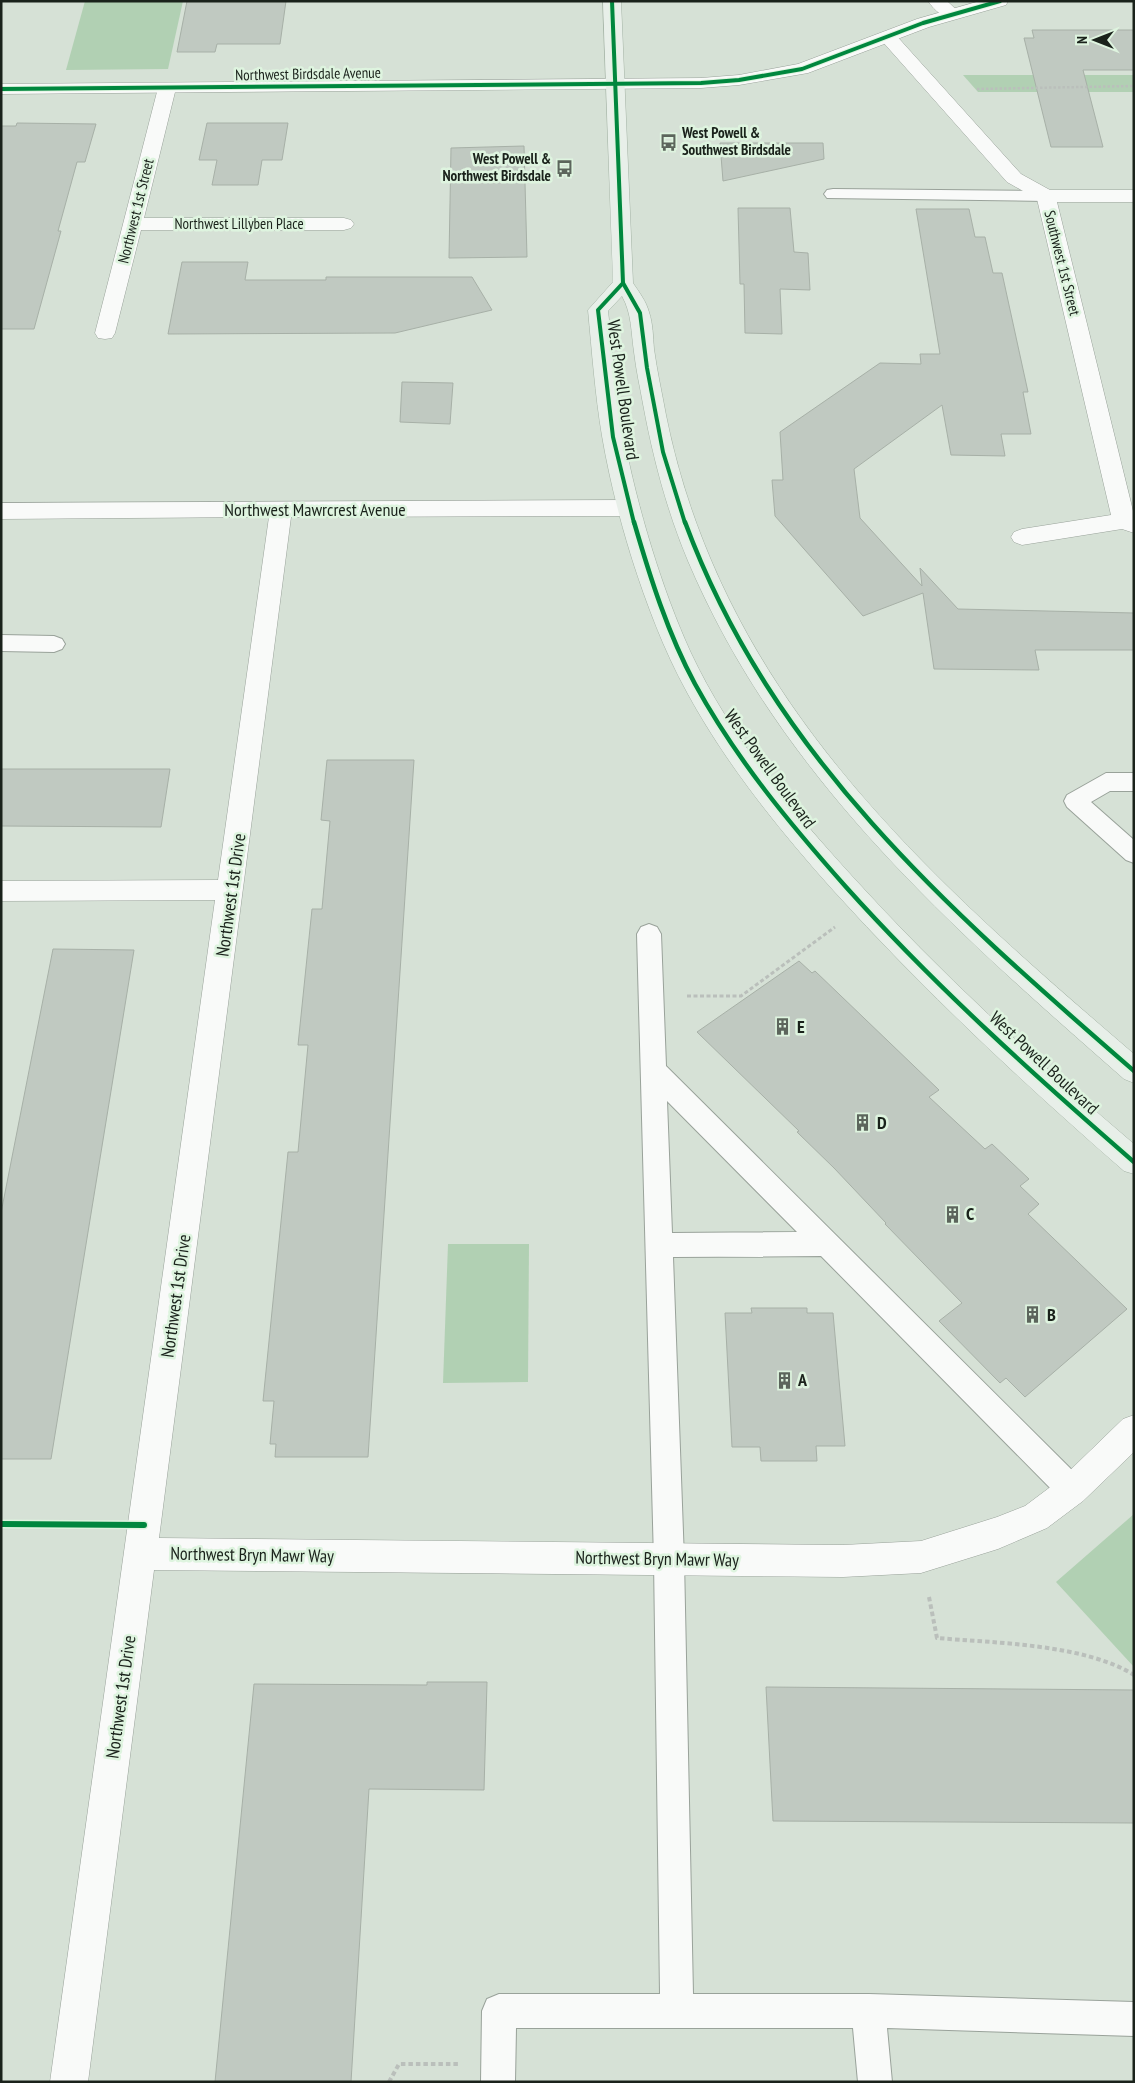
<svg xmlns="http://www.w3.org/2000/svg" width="1135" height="2083" font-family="'PT Sans Narrow',sans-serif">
  <rect width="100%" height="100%" fill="#d6e1d6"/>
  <g fill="#b1d0b3">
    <path d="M 85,1 L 183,1 L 168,69 L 66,70 Z"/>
    <path d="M 963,75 L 1134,75 L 1134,92 L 978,92 Z"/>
    <path d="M 448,1244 L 529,1244 L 528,1382 L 443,1383 Z"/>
    <path d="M 1134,1514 L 1134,1667 L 1056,1582 Z"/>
  </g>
  <g fill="#c0c9c1" stroke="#a7b0a7">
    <path d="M 187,1 L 286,1 L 280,44 L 217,44 L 215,52 L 177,52 Z"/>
    <path d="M 1032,30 L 1134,30 L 1134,70 L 1083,70 L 1103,147 L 1051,147 L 1024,38 L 1034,38 Z"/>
    <path d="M 17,123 L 96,124 L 85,162 L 77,162 L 58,231 L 61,231 L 34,329 L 1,329 L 1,126 L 16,126 Z"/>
    <path d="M 207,123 L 288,123 L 282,160 L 262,160 L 258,185 L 212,185 L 217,160 L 199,160 Z"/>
    <path d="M 720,143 L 823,143 L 824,159 L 723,181 Z"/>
    <path d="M 524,146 L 527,257 L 449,258 L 451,148 Z"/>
    <path d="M 738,208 L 790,208 L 794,252 L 808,253 L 810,290 L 780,289 L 782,334 L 745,333 L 744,284 L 740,284 Z"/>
    <path d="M 916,209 L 969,209 L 975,237 L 985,237 L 993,273 L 1002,273 L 1028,392 L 1023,392 L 1031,434 L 1001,434 L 1005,456 L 951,455 L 942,405 L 854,469 L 860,518 L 922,586 L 920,568 L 958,609 L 1134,613 L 1134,650 L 1035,650 L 1039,670 L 934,669 L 923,593 L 863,616 L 775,516 L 772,480 L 783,480 L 780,432 L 880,363 L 921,364 L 920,354 L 940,354 Z"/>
    <path d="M 182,262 L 248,262 L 245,280 L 326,280 L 326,277 L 472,277 L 492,310 L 395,333 L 168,334 Z"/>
    <path d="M 402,382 L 453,383 L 450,424 L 400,422 Z"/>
    <path d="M 327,760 L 414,760 L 368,1457 L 275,1457 L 276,1444 L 270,1444 L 274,1401 L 263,1401 L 288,1152 L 298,1152 L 308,1045 L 298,1045 L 312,909 L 322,909 L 330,821 L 321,820 Z"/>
    <path d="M 1,769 L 170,769 L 161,827 L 1,826 Z"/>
    <path d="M 53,949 L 134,950 L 51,1459 L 1,1459 L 1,1213 Z"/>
    <path d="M 799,961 L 812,973 L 815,971 L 939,1090 L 929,1097 L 985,1149 L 992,1144 L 1029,1179 L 1020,1186 L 1039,1204 L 1028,1214 L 1127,1309 L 1025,1397 L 1006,1378 L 1000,1383 L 939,1321 L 962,1303 L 885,1224 L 886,1223 L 834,1168 L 797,1132 L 799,1131 L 697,1032 Z"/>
    <path d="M 751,1308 L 807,1308 L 807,1313 L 833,1313 L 845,1446 L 816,1446 L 817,1461 L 761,1461 L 760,1447 L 732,1447 L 725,1313 L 752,1313 Z"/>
    <path d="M 427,1682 L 487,1682 L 484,1790 L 369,1789 L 351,2082 L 215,2082 L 254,1684 L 427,1685 Z"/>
    <path d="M 766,1687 L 1134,1690 L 1134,1823 L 773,1821 Z"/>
  </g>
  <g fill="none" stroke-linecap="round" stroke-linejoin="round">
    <defs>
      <g id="lane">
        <path d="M 833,189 L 1046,191 L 1052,192 L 1055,196 L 1052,200 L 1046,201 L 827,198 L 824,194 L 827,190 Z"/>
        <path d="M 1,635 L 54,636 L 62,639 L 65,644 L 62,649 L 54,652 L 1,651 Z"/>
        <path d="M 1106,773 L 1134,773 L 1134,791 L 1110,791 L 1091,802 L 1134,840 L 1134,863 L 1126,860 L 1067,807 L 1064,801 L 1067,795 Z"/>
        <path d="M 649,924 L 657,927 L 661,934 L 666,1066 L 1082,1480 L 1087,1490 L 1082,1500 L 1072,1504 L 1062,1500 L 821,1256 L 673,1257 L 684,1560 L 693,1994 L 869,1994 L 1134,2002 L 1134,2036 L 887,2028 L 892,2082 L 858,2082 L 853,2028 L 516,2028 L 515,2082 L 481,2082 L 482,2011 L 487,1999 L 499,1994 L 660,1994 L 654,1560 L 637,934 L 641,927 ZM 667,1101 L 797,1232 L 672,1233 Z"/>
      </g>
      <g id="street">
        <path d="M 928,1 L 947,1 L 961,14 L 958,18 C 946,21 935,11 928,1 Z"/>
        <path d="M 888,32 L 894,33 L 1021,174 L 1050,190 L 1134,190 L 1134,202 L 1057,202 L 1134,515 L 1134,533 L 1122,529 L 1022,545 L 1014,542 L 1011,537 L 1014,532 L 1022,529 L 1111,515 L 1037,199 L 1007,182 L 882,41 L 879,37 L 882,33 Z"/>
        <path d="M 167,83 L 173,84 L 176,88 L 144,218 L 344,218 L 351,220 L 354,224 L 351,228 L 344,230 L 141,230 L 115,333 L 112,338 L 105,339 L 98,338 L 95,333 L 158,88 L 161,84 Z"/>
        <path d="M 629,500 L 637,503 L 640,508 L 637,513 L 629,516 L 291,517 L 159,1538 L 843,1545 L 921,1541 L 997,1517 L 1025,1506 L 1061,1479 L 1123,1419 L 1134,1415 L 1134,1452 L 1083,1501 L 1047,1528 L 998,1549 L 921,1573 L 843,1577 L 154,1570 L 88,2082 L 50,2082 L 215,900 L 1,901 L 1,881 L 218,880 L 269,517 L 1,519 L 1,503 Z"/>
      </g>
      <path id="secondary" d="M 980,1 L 1008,1 L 1006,5 L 929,27 L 808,73 L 739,85 L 701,88 L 1,94 L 1,84 L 701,78 L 739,75 L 798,64 L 917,19 Z"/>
      <path id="primary" d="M 603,1 L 621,1 L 633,283 C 639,292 646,301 649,312 C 653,324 653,337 654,349 C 657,371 662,393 666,415 C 676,465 691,513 711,560 C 798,765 969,912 1134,1054 L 1134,1083 L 1124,1079 C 952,928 780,778 688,561 C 667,511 653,458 643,404 C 640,387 636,370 634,352 C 631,332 632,314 622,296 L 608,311 C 613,353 616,396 624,438 C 637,506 662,590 691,653 C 730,736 790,808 852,876 C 939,972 1035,1060 1134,1144 L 1134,1174 L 1124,1171 C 1022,1082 923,990 832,889 C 766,815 702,734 663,643 C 635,577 614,505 602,436 C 595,394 592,352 588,310 L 613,282 Z"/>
    </defs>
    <use href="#lane" stroke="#99a29a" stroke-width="2"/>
    <use href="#street" stroke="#99a29a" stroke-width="1"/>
    <use href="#secondary" stroke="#99a29a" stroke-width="1"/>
    <use href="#primary" stroke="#a3b2a4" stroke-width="1"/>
    <path stroke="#babfbb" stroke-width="2.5" stroke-dasharray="2.5 2" stroke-linecap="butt" d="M 977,89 L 1134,86"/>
    <path stroke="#babfbb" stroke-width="3" stroke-dasharray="4 2.5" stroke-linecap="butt" d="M 687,996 L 741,996 L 835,927"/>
    <g stroke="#babfbb" stroke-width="4" stroke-dasharray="4.5 3" stroke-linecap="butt">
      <path d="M 929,1597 L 937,1638 C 995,1643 1085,1644 1134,1675"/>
      <path d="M 389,2082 L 399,2064 L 458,2064"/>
    </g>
    <use href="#lane" fill="#f9faf9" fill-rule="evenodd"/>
    <use href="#street" fill="#f9faf9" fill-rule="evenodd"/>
    <use href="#secondary" fill="#f9faf9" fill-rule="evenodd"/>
    <use href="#primary" fill="#e8efe9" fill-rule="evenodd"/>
    <defs>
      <g id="cycleway-far2">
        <path d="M 612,1 L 623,283 L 640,313 L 647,368 L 663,452 L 685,523"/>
        <path d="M 1,89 L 701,83 L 739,80 L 802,69 L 923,23 L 1000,1"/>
        <path d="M 623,283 L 598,310 L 613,437 L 634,523"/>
      </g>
      <g id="cycleway-far1">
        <path d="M 634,522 C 650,577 668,634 695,684 C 736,759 790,824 846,887 C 935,986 1034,1075 1134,1162"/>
        <path d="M 685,522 C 772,757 950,911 1134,1071"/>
      </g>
      <path id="cycleway" d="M 1,1524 L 144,1525"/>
    </defs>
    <use href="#cycleway-far2" stroke="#def4df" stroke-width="6"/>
    <use href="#cycleway-far1" stroke="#def4df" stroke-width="8"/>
    <use href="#cycleway" stroke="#def4df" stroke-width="9"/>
    <use href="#cycleway-far2" stroke="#00873e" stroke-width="4"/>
    <use href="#cycleway-far1" stroke="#00873e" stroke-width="4.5"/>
    <use href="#cycleway" stroke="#00873e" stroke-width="6"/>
  </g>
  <defs>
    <symbol id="bus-bare" viewBox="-9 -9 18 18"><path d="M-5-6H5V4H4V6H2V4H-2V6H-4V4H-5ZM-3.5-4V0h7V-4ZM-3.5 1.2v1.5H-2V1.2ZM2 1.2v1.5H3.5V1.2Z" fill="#5c655c" stroke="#def4df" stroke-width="2.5" paint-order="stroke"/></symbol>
    <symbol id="building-bare" viewBox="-9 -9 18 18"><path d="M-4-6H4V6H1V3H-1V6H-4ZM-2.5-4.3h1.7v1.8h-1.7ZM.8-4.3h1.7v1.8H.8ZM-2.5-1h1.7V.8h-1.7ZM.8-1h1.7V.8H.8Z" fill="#5c655c" stroke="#def4df" stroke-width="2.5" paint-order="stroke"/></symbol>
  </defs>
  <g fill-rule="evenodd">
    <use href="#bus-bare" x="656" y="130" width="25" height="25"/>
    <use href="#bus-bare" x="552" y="156" width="25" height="25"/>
    <use href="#building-bare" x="770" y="1014" width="25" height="25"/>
    <use href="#building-bare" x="850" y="1110" width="25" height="25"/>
    <use href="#building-bare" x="940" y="1202" width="25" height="25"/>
    <use href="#building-bare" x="1020" y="1302" width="25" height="25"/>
    <use href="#building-bare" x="772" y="1368" width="25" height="25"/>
  </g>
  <g text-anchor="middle" stroke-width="5" stroke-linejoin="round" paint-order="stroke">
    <g font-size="15" fill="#1a221b" stroke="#def4df">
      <text transform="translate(308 74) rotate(-1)" y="5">Northwest Birdsdale Avenue</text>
      <text transform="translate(136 211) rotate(-76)" y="5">Northwest 1st Street</text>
      <text x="239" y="229">Northwest Lillyben Place</text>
      <text transform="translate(1062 263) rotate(76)" y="5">Southwest 1st Street</text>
    </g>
    <g font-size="15" font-weight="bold" fill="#1a221b" stroke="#def4df" text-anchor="start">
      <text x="682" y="138">West Powell &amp;<tspan x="682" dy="17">Southwest Birdsdale</tspan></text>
      <text x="551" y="164" text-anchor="end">West Powell &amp;<tspan x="551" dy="17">Northwest Birdsdale</tspan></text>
    </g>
    <g font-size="18" fill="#1a221b" stroke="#def4df">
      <text transform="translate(623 390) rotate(82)" y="6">West Powell Boulevard</text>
      <text x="315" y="516">Northwest Mawrcrest Avenue</text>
      <text transform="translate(770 769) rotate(54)" y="6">West Powell Boulevard</text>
      <text transform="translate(231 895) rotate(-82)" y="6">Northwest 1st Drive</text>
      <text transform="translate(1044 1063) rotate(43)" y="6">West Powell Boulevard</text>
      <text transform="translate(176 1296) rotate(-82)" y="6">Northwest 1st Drive</text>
      <text transform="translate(252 1555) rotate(1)" y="6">Northwest Bryn Mawr Way</text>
      <text transform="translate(657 1559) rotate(1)" y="6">Northwest Bryn Mawr Way</text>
      <text transform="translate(121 1697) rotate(-82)" y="6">Northwest 1st Drive</text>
    </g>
    <g font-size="18" font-weight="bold" fill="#1a221b" stroke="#def4df" text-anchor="start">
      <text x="797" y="1033">E</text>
      <text x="877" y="1129">D</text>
      <text x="966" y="1220">C</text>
      <text x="1047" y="1321">B</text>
      <text x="798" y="1386">A</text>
    </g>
  </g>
  <rect width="1135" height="2083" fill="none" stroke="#1a221b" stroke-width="5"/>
  <g transform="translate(1095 40) rotate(270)" stroke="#def4df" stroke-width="4" paint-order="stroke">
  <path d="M0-4L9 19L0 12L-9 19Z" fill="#1a221b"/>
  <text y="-8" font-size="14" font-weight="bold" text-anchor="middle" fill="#1a221b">N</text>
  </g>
</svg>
